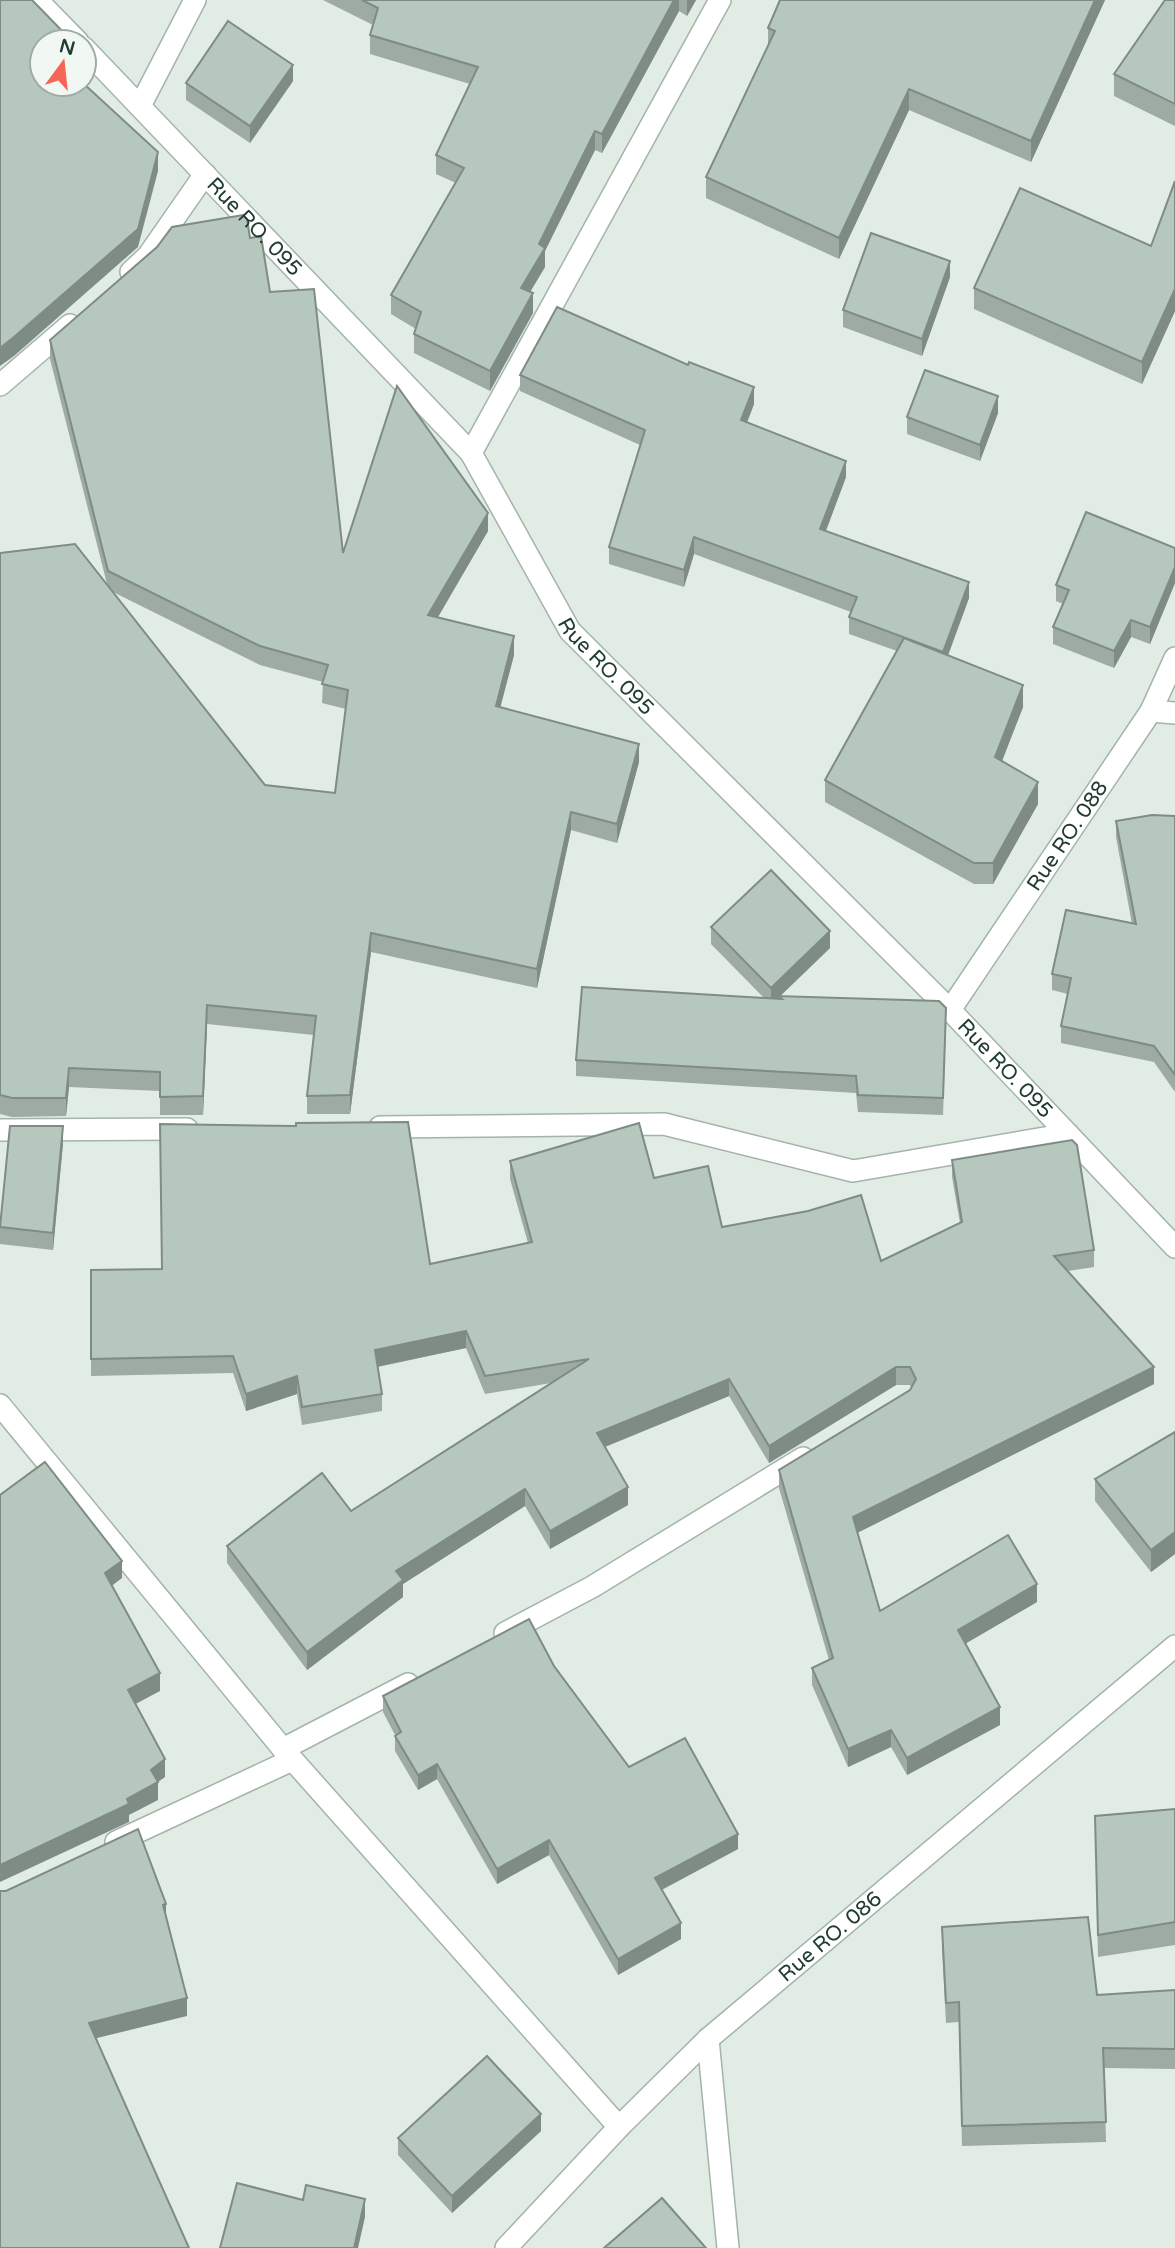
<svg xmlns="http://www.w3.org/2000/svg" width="1175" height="2248" font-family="'Varela Round',sans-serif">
  <rect width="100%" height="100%" fill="#e1ece5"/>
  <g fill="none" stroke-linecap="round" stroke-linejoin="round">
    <defs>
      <g id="minor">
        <path d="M 37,0 L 78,42"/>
        <path id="s1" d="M 84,48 L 471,453 L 570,631 L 950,1010 L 1175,1247"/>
        <path d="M 140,106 L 195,0"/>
        <path d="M 131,272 L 148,256 L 205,174"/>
        <path d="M 0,385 L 70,325"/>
        <path d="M 471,453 L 720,0"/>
        <path d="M 1151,711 L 1175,713"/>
        <path id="s2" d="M 950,1010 L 1151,711 L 1175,658"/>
        <path d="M 380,1127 L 664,1124 L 853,1171 L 1068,1134"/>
        <path d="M 0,1130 L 187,1129"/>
        <path d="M 0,1405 L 283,1749 L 619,2127"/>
        <path d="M 505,1633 L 592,1587 L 803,1458"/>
        <path d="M 283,1749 L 408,1684"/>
        <path d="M 116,1842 L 292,1760"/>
        <path d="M 708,2039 L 728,2248"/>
        <path id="s3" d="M 506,2248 L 619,2127 L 708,2039 L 1175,1646"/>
      </g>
    </defs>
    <use href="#minor" stroke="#a4b4ab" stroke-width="24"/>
    <use href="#minor" stroke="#fff" stroke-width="21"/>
  </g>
  <g fill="#9daba3" fill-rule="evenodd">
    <path d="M 323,0 L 696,0 L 687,16 L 679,11 L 602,153 L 595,150 L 545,251 L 545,267 L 530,292 L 533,313 L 490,391 L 414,353 L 414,334 L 416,329 L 391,314 L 391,295 L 456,183 L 436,174 L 436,155 L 470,84 L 370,54 L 370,35 L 373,25 Z"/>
    <path d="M 780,0 L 1105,0 L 1031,162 L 909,110 L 839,259 L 706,198 L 706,177 L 768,45 L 768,28 Z"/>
    <path d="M 1175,0 L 1175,126 L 1114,96 L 1114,74 Z"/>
    <path d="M 293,81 L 250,143 L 186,100 L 186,83 Z"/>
    <path d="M 1175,181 L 1175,311 L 1142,384 L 974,309 L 974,288 L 1151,246 Z"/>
    <path d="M 250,238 L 270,292 L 343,553 L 488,531 L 438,617 L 514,655 L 500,707 L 639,762 L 617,843 L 571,830 L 537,988 L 371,952 L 350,1114 L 307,1114 L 307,1096 L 314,1035 L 207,1024 L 203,1115 L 160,1115 L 160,1091 L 69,1087 L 66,1116 L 12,1117 L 0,1114 L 0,553 L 107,584 L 50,359 L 50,340 ZM 113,592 L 260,665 L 323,682 L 322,703 L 346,709 L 335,793 L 265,785 Z"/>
    <path d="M 950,277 L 922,356 L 843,327 L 843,310 Z"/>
    <path d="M 520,375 L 754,404 L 747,423 L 846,477 L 826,531 L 969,598 L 948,656 L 1023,707 L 1002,761 L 1038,804 L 993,884 L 974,884 L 825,802 L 825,780 L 897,651 L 849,634 L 849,617 L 851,612 L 694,554 L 684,587 L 609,564 L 609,547 L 640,445 L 520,391 Z"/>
    <path d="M 998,413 L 980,461 L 907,434 L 907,417 Z"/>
    <path d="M 1175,548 L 1175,583 L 1150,644 L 1131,637 L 1114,668 L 1053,644 L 1053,627 L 1063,604 L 1056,601 L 1056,585 Z"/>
    <path d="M 1175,816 L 1175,1092 L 1154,1062 L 1061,1043 L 1061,1026 L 1068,994 L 1052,990 L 1052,974 L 1132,924 L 1116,837 L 1116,821 Z"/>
    <path d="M 711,927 L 830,948 L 780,996 L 946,1025 L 943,1115 L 858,1112 L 856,1093 L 576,1076 L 576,1060 L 764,998 L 711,944 Z"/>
    <path d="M 63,1143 L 53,1250 L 0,1244 L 0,1226 Z"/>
    <path d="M 952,1160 L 1094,1250 L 1094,1267 L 1068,1271 L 1154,1384 L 857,1533 L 880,1611 L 1037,1602 L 966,1643 L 1000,1725 L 907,1775 L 891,1747 L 848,1767 L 812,1685 L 812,1668 L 829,1660 L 779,1488 L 779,1470 L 910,1390 L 911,1387 L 910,1385 L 896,1385 L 769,1463 L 729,1396 L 605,1447 L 628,1505 L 550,1549 L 525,1506 L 403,1584 L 403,1597 L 307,1670 L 227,1563 L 227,1546 L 351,1511 L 551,1383 L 485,1394 L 466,1348 L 378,1367 L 382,1394 L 382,1411 L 302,1425 L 297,1394 L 246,1411 L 233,1373 L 91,1376 L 91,1270 L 430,1264 L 528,1243 L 510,1179 L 510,1161 L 654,1178 L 722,1227 L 881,1261 L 960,1223 L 952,1177 Z"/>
    <path d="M 1175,1432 L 1175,1554 L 1151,1572 L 1095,1501 L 1095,1479 Z"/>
    <path d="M 554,1666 L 629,1767 L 738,1849 L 662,1890 L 681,1939 L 618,1975 L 549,1855 L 497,1884 L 437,1779 L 418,1790 L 395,1751 L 395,1735 L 383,1712 L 383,1696 Z"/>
    <path d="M 1175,1809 L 1175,1945 L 1098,1957 L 1095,1816 Z"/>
    <path d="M 942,1927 L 1097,1995 L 1175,1990 L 1175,2069 L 1104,2068 L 1106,2142 L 962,2146 L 959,2022 L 946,2023 L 942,1948 Z"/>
    <path d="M 541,2131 L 452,2213 L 398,2155 L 398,2138 Z"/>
  </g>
  <g fill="#7f8b85">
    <path d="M 674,0 L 679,0 L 679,11 L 602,153 L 602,134 Z"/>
    <path d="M 687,0 L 696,0 L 687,16 Z"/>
    <path d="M 1095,0 L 1105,0 L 1031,162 L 1031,141 Z"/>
    <path d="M 293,65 L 293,81 L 250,143 L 250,126 Z"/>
    <path d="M 909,89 L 909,110 L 839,259 L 839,238 Z"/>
    <path d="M 595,131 L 595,150 L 545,251 L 545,267 L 521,307 L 521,288 L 539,244 Z"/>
    <path d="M 158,152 L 158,171 L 138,247 L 14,356 L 0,366 L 0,348 Z"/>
    <path d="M 950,261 L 950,277 L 922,356 L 922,339 Z"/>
    <path d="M 1175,289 L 1175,311 L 1142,384 L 1142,362 Z"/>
    <path d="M 533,293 L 533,313 L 490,391 L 490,371 Z"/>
    <path d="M 754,387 L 754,404 L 741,437 L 741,420 Z"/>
    <path d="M 998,396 L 998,413 L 980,461 L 980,445 Z"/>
    <path d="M 846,461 L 846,477 L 820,546 L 820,529 Z"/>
    <path d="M 488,513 L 488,531 L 428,634 L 428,615 Z"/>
    <path d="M 694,537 L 694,554 L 684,587 L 684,570 Z"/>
    <path d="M 1175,567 L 1175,583 L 1150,644 L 1150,627 Z"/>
    <path d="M 969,582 L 969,598 L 943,668 L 943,652 Z"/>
    <path d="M 1131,620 L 1131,637 L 1114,668 L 1114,651 Z"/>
    <path d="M 514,636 L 514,655 L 496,724 L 496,706 Z"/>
    <path d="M 1023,685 L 1023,707 L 995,779 L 995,757 Z"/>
    <path d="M 639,744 L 639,762 L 617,843 L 617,824 Z"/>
    <path d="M 1038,782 L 1038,804 L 993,884 L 993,863 Z"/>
    <path d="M 571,812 L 571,830 L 537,988 L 537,969 Z"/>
    <path d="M 830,931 L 830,948 L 771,1005 L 771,988 Z"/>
    <path d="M 371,933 L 371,952 L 350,1114 L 350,1095 Z"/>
    <path d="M 207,1005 L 207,1024 L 203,1115 L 203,1096 Z"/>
    <path d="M 69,1068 L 69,1087 L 66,1116 L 66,1098 Z"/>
    <path d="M 63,1126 L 63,1143 L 53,1250 L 53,1233 Z"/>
    <path d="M 466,1331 L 466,1348 L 375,1367 L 375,1350 Z"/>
    <path d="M 896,1367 L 896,1385 L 769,1463 L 769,1446 Z"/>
    <path d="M 1154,1367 L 1154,1384 L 853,1535 L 853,1517 Z"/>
    <path d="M 297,1376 L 297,1394 L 246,1411 L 246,1394 Z"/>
    <path d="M 729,1379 L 729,1396 L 597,1450 L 597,1433 Z"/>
    <path d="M 628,1487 L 628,1505 L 550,1549 L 550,1531 Z"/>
    <path d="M 525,1489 L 525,1506 L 403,1584 L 403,1597 L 307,1670 L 307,1652 L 396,1571 Z"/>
    <path d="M 1175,1532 L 1175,1554 L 1151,1572 L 1151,1550 Z"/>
    <path d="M 122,1561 L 122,1578 L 105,1591 L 105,1573 Z"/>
    <path d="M 1037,1584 L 1037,1602 L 958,1648 L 958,1630 Z"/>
    <path d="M 160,1673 L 160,1691 L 128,1708 L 128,1690 Z"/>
    <path d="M 1000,1707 L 1000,1725 L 907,1775 L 907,1758 Z"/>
    <path d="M 891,1730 L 891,1747 L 848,1767 L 848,1749 Z"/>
    <path d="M 165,1759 L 165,1777 L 158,1782 L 158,1800 L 129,1815 L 129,1822 L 0,1882 L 0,1865 L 151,1770 Z"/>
    <path d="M 437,1764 L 437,1779 L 418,1790 L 418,1775 Z"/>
    <path d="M 738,1834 L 738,1849 L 655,1893 L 655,1878 Z"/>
    <path d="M 549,1840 L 549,1855 L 497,1884 L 497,1869 Z"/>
    <path d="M 166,1904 L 166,1922 L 163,1905 Z"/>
    <path d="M 681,1923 L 681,1939 L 618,1975 L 618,1959 Z"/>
    <path d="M 187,1998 L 187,2016 L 89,2040 L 89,2023 Z"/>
    <path d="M 541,2114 L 541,2131 L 452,2213 L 452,2196 Z"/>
    <path d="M 365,2199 L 365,2217 L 358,2248 L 354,2248 Z"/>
  </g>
  <g fill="#b6c7be" stroke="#7f8b85" stroke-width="2">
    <path d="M 0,0 L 32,0 L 73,42 L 42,42 L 42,84 L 84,84 L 158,152 L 138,229 L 14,337 L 0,348 Z"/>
    <path d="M 362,0 L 674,0 L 602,134 L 595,131 L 539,244 L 545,248 L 521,288 L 533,293 L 490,371 L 414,334 L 421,312 L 391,295 L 464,168 L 436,155 L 478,67 L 370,35 L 378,8 Z"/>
    <path d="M 780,0 L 1095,0 L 1031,141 L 909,89 L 839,238 L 706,177 L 775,31 L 768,28 Z"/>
    <path d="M 1165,0 L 1175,0 L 1175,104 L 1114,74 Z"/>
    <path d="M 228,21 L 293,65 L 250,126 L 186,83 Z"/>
    <path d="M 1175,181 L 1175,289 L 1142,362 L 974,288 L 1020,188 L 1151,246 Z"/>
    <path d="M 243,215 L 247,219 L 250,238 L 261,236 L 270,292 L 314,289 L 343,553 L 397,386 L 488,513 L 428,615 L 514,636 L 496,706 L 639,744 L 617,824 L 571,812 L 537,969 L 371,933 L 350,1095 L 307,1096 L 316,1016 L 207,1005 L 203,1096 L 160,1097 L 160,1072 L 69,1068 L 66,1098 L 12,1098 L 0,1095 L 0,553 L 75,544 L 265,785 L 335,793 L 348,690 L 322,684 L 328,665 L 260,646 L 108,571 L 50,340 L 157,247 L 172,227 Z"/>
    <path d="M 871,233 L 950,261 L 922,339 L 843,310 Z"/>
    <path d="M 557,307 L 688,365 L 689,362 L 754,387 L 741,420 L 846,461 L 820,529 L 969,582 L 943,652 L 849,617 L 857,597 L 694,537 L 684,570 L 609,547 L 645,430 L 520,375 Z"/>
    <path d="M 925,370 L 998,396 L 980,445 L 907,417 Z"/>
    <path d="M 1086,512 L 1175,548 L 1175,567 L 1150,627 L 1131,620 L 1114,651 L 1053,627 L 1069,590 L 1056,585 Z"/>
    <path d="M 904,638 L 1023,685 L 995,757 L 1038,782 L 993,863 L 974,863 L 825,780 Z"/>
    <path d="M 1152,815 L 1175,816 L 1175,1075 L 1154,1046 L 1061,1026 L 1071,978 L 1052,974 L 1066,910 L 1136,924 L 1116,821 Z"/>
    <path d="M 771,870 L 830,931 L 771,988 L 711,927 Z"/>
    <path d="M 582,987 L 782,999 L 778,996 L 939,1001 L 946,1008 L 943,1098 L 858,1095 L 856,1076 L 576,1060 Z"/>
    <path d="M 408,1122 L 430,1264 L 532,1242 L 510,1161 L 639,1123 L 654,1178 L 708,1166 L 722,1227 L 808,1211 L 861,1195 L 881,1261 L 962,1222 L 952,1160 L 1072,1140 L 1077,1145 L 1094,1250 L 1054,1256 L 1154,1367 L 853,1517 L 880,1611 L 1008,1535 L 1037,1584 L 958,1630 L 1000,1707 L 907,1758 L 891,1730 L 848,1749 L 812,1668 L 833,1658 L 779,1470 L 910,1390 L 916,1379 L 910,1367 L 896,1367 L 769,1446 L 729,1379 L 597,1433 L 628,1487 L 550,1531 L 525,1489 L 396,1571 L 403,1580 L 307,1652 L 227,1546 L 322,1473 L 351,1511 L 589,1359 L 485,1376 L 466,1331 L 375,1350 L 382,1394 L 302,1407 L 297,1376 L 246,1394 L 233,1356 L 91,1359 L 91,1270 L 162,1269 L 160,1124 L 296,1126 L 296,1123 Z"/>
    <path d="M 10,1126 L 63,1126 L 53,1233 L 0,1227 Z"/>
    <path d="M 1175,1432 L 1175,1532 L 1151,1550 L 1095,1479 Z"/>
    <path d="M 45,1462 L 122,1561 L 105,1573 L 160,1673 L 128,1690 L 165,1759 L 151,1770 L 158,1782 L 127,1799 L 129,1804 L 0,1865 L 0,1495 Z"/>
    <path d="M 529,1619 L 554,1666 L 629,1767 L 685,1738 L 738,1834 L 655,1878 L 681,1923 L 618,1959 L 549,1840 L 497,1869 L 437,1764 L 418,1775 L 395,1736 L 401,1732 L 383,1696 Z"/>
    <path d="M 1175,1809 L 1175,1922 L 1098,1935 L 1095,1816 Z"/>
    <path d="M 138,1829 L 166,1904 L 163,1905 L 187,1998 L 89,2023 L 189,2248 L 0,2248 L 0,1891 L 6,1891 Z"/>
    <path d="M 1088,1917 L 1097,1995 L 1175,1990 L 1175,2049 L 1103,2048 L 1106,2122 L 962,2126 L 959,2002 L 946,2003 L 942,1927 Z"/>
    <path d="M 487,2056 L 541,2114 L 452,2196 L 398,2138 Z"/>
    <path d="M 237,2183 L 303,2200 L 306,2185 L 365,2199 L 354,2248 L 220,2248 Z"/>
    <path d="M 662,2198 L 706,2248 L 604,2248 Z"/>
  </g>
  <g text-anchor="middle" stroke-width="5" stroke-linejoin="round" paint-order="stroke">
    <g font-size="21" fill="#213d31" stroke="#f1f8f4">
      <text dy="7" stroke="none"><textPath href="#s1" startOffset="247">Rue RO. 095</textPath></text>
      <text dy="7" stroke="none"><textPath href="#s1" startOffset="814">Rue RO. 095</textPath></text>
      <text dy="7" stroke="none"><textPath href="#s2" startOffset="210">Rue RO. 088</textPath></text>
      <text dy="7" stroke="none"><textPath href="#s1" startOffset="1381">Rue RO. 095</textPath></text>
      <text dy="7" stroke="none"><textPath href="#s3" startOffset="450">Rue RO. 086</textPath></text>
    </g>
  </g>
  <g transform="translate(63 63) rotate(15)"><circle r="33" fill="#f1f8f4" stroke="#9eada6" stroke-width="2"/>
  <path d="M0-5L12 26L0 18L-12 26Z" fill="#f56656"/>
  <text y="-10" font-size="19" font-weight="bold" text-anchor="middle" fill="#213d31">N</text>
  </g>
</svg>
